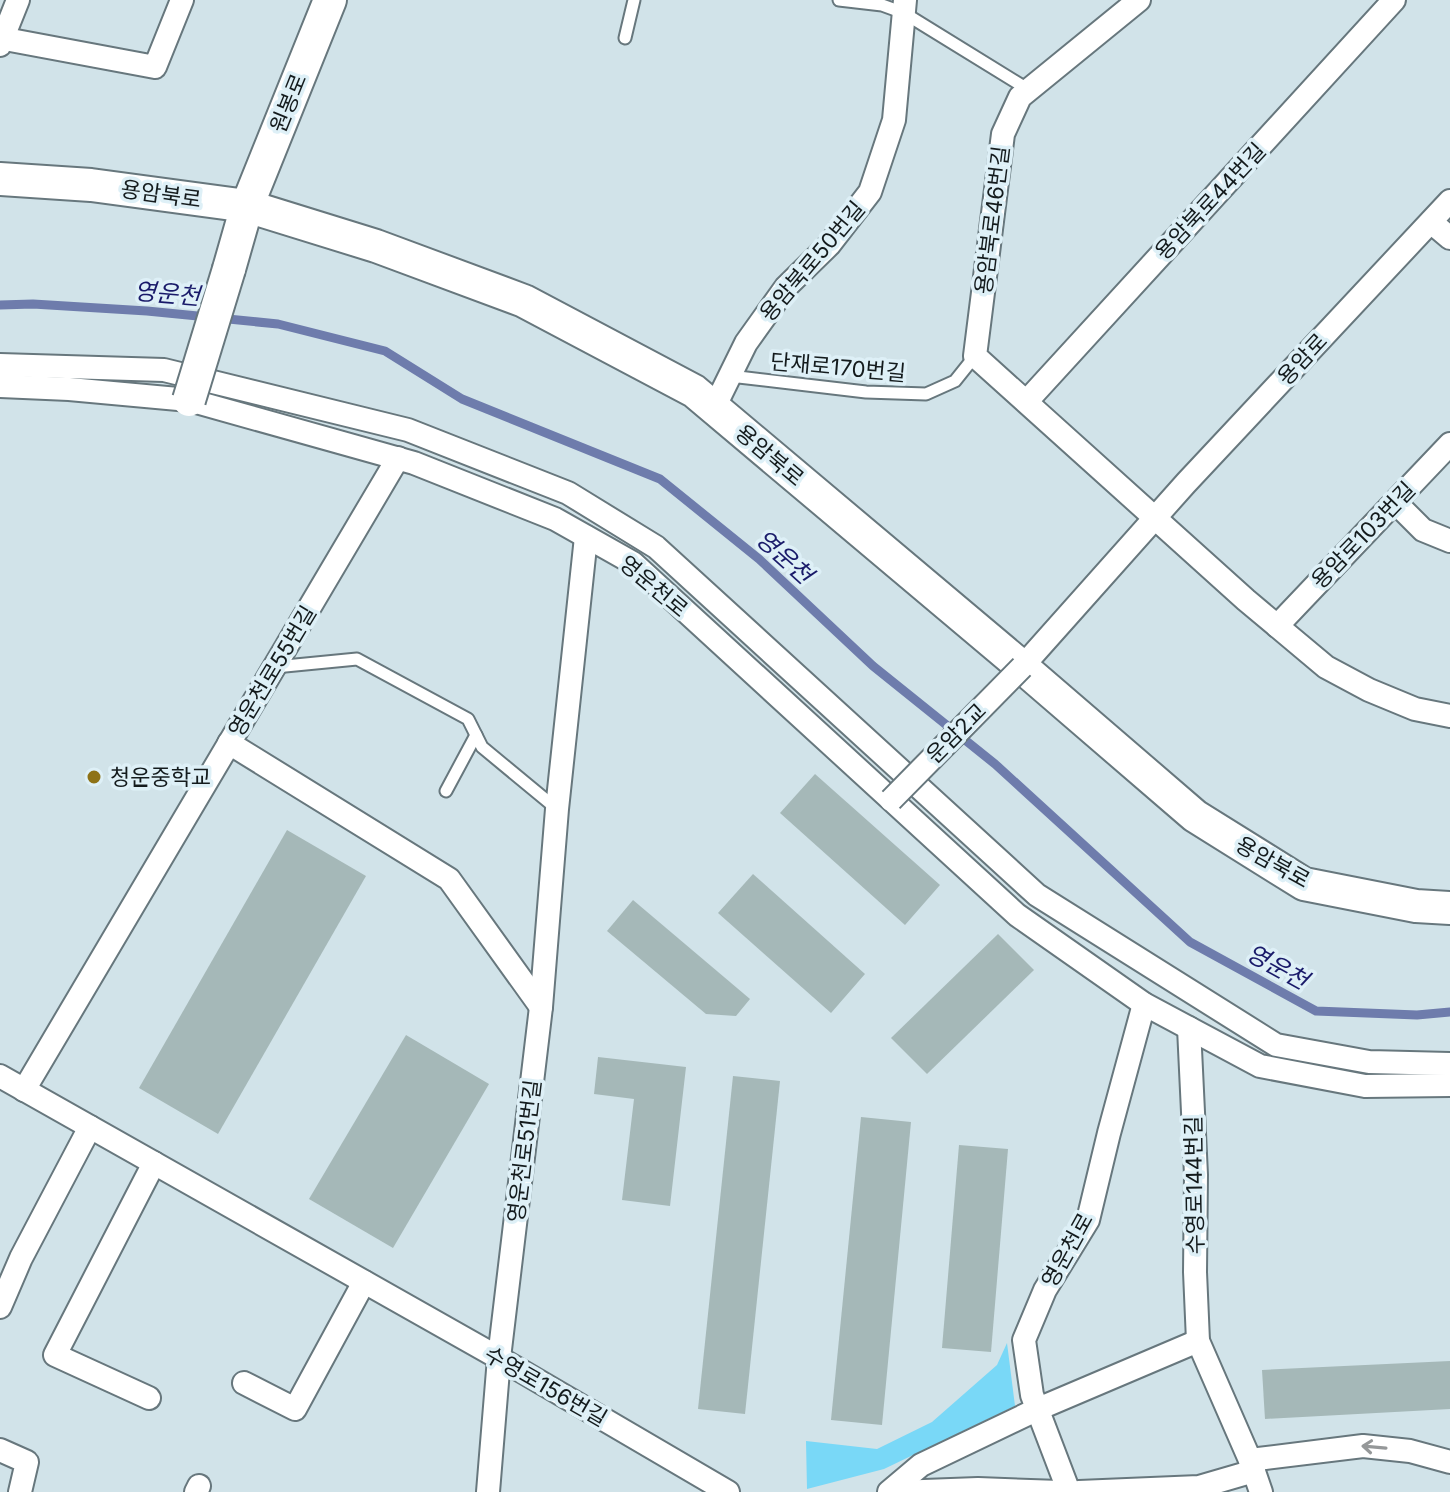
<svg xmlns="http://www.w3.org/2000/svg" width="1450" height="1492" font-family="Inter,'Noto Sans KR',sans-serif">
  <rect width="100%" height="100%" fill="#d1e3e9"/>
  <path fill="#79d8f7" d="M 1007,1343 L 1015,1406 L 884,1469 L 807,1489 L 806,1441 L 877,1449 L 932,1422 L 997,1365 Z"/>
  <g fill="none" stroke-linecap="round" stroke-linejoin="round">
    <path stroke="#6e7cac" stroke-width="9" d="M 0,305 L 33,304 L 147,311 L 278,324 L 385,351 L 462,399 L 660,479 L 759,559 L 873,666 L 995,764 L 1190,942 L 1316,1011 L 1417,1015 L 1450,1012"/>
  </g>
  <g fill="#a5b8b8">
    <path d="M 815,774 L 940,885 L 905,925 L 780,813 Z"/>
    <path d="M 287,830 L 366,876 L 218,1134 L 139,1088 Z"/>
    <path d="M 753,874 L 865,974 L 831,1013 L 718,913 Z"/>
    <path d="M 633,900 L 750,999 L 736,1016 L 706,1014 L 607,931 Z"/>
    <path d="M 998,934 L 1034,970 L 927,1074 L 891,1038 Z"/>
    <path d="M 406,1035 L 489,1084 L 393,1248 L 309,1199 Z"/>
    <path d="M 598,1057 L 686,1067 L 670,1206 L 622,1200 L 634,1099 L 594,1094 Z"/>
    <path d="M 733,1076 L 780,1081 L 745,1414 L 698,1409 Z"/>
    <path d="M 861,1117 L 911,1122 L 882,1425 L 831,1420 Z"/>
    <path d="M 959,1145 L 1008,1149 L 991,1352 L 942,1348 Z"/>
    <path d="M 1450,1361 L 1450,1409 L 1265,1419 L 1262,1370 Z"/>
  </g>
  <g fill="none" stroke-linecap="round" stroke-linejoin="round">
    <defs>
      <g id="lane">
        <path d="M 839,0 L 882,5 L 904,13 L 1029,90"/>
        <path d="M 625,38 L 634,0"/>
        <path d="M 730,376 L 866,392 L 926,394 L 955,381 L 975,356"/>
        <path d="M 275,667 L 357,659 L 468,719 L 482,747 L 557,809"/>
        <path d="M 446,791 L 476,735"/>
      </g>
      <g id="street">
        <path d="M 1139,0 L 1020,97 L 1003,134 L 975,356 L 1246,600 L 1326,667 L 1369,690 L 1415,709 L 1450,716"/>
        <path d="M 0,38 L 155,67 L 182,0"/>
        <path d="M 0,45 L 18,0"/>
        <path d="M 1431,222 L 1450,238"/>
        <path d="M 0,365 L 164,370 L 408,430 L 568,493 L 656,547 L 1037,895 L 1276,1045 L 1369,1062 L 1450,1064"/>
        <path d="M 0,386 L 69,389 L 189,400 L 414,463 L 555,519 L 633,563 L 1017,915 L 1144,1004 L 1260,1066 L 1365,1086 L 1450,1085"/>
        <path d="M 1027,401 L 1394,0"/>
        <path d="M 714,408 L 746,343 L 786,287 L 829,245 L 870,192 L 894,120 L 905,0"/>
        <path d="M 1395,502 L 1423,530 L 1450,541"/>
        <path d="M 1277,626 L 1450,444"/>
        <path d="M 1022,667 L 1186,483 L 1450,201"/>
        <path d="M 229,743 L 449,879 L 541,1007"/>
        <path d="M 1189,1028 L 1196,1175 L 1195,1272 L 1198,1341 L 1250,1460 L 1261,1492"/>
        <path d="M 0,1076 L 499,1358 L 728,1492"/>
        <path d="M 24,1090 L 398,458"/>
        <path d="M 0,1307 L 21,1258 L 90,1127"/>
        <path d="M 244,1383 L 295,1409 L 364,1282"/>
        <path d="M 149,1398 L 55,1355 L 154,1163"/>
        <path d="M 0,1450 L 27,1462 L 20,1492"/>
        <path d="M 1250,1460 L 1363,1446 L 1410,1451 L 1450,1462"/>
        <path d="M 196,1492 L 199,1486"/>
        <path d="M 488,1492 L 499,1358 L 541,1007 L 557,809 L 586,537"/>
        <path d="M 889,1492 L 921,1465 L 1038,1409 L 1198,1341"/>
        <path d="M 897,1492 L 978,1489 L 1060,1492"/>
        <path d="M 1069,1492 L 1032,1395 L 1024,1340 L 1045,1290 L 1088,1220 L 1109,1133 L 1144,1004"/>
        <path d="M 1079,1492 L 1199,1487 L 1254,1471"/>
      </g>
      <g id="secondary">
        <path d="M 0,179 L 91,185 L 247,206 L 376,246 L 524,301 L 694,391 L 1022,667 L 1195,816 L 1304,884 L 1416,906 L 1450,908"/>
        <path d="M 229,269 L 247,206 L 330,0"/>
      </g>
    </defs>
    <use href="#lane" stroke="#67777d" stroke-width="15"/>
    <use href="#street" stroke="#67777d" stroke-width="26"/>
    <use href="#secondary" stroke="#67777d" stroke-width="36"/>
    <use href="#lane" stroke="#fff" stroke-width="11"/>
    <use href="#street" stroke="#fff" stroke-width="22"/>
    <use href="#secondary" stroke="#fff" stroke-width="32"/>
    <defs>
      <path id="street-bridge" d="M 891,800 L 1022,667"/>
      <path id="secondary-bridge" d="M 189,400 L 229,269"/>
    </defs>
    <use href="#street-bridge" stroke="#67777d" stroke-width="26" stroke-linecap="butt"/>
    <use href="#secondary-bridge" stroke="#67777d" stroke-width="36" stroke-linecap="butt"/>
    <use href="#street-bridge" stroke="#fff" stroke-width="22"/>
    <use href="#secondary-bridge" stroke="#fff" stroke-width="32"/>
  </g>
  <defs><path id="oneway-shaft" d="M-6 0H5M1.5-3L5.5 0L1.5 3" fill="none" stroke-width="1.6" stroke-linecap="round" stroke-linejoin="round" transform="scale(2)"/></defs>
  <use stroke="#959899" href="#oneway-shaft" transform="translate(1374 1447) rotate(-175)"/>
  <circle fill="#8e7216" stroke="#def0f7" stroke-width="3" cx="94" cy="777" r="8"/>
  <g text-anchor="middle" stroke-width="7" stroke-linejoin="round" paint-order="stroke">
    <g font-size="22" fill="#141b1d" stroke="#def0f7">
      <text transform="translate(288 103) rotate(-68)" y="8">원봉로</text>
      <text transform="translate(161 194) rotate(8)" y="8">용암북로</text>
      <text transform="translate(1210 201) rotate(-47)" y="8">용암북로44번길</text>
      <text transform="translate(992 220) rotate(-83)" y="8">용암북로46번길</text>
      <text transform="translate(812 261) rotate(-50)" y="8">용암북로50번길</text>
      <text transform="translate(1302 359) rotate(-47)" y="8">용암로</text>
      <text transform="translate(838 367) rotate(5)" y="8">단재로170번길</text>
      <text transform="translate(770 455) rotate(40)" y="8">용암북로</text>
      <text transform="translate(1363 535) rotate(-46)" y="8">용암로103번길</text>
      <text transform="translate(654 586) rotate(40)" y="8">영운천로</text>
      <text transform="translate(272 671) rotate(-59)" y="8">영운천로55번길</text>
      <text transform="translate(956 733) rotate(-45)" y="8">운암2교</text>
      <text transform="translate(1273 862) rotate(29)" y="8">용암북로</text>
      <text transform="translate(524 1151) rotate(-83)" y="8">영운천로51번길</text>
      <text transform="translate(1194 1185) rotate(-91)" y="8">수영로144번길</text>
      <text transform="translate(1067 1250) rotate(-61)" y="8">영운천로</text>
      <text transform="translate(546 1386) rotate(30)" y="8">수영로156번길</text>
    </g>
    <g font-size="22" fill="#141b1d" stroke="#def0f7" text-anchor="start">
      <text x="110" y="785">청운중학교</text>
    </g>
    <g font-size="24" font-style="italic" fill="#191a69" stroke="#def0f7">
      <text transform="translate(167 294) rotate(5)" y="8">영운천</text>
      <text transform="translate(784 557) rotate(42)" y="8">영운천</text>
      <text transform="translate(1277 967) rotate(29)" y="8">영운천</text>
    </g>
  </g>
</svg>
